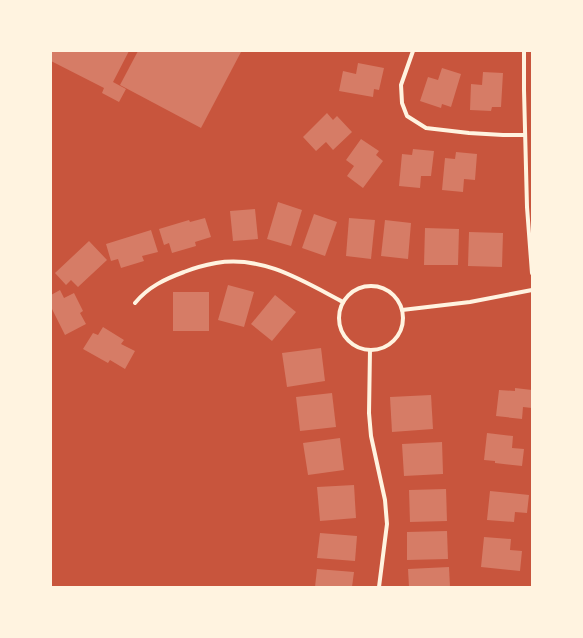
<svg xmlns="http://www.w3.org/2000/svg" width="583" height="638" font-family="'Sofia Sans Condensed',sans-serif">
  <rect width="100%" height="100%" fill="#c8553d"/>
  <g fill="#d67c66">
    <path d="M 51,51 L 129,51 L 113,82 L 126,89 L 119,102 L 102,93 L 104,88 L 51,61 Z"/>
    <path d="M 138,51 L 239,51 L 241,52 L 201,128 L 120,85 Z"/>
    <path d="M 358,63 L 384,68 L 379,90 L 374,89 L 373,97 L 339,91 L 343,71 L 356,74 Z"/>
    <path d="M 442,68 L 461,74 L 451,107 L 442,104 L 441,108 L 420,101 L 428,77 L 438,80 Z"/>
    <path d="M 483,72 L 503,73 L 501,107 L 492,107 L 491,111 L 470,110 L 471,84 L 482,85 Z"/>
    <path d="M 327,113 L 333,120 L 337,116 L 352,132 L 333,150 L 326,142 L 316,151 L 303,137 Z"/>
    <path d="M 361,139 L 379,151 L 376,155 L 383,161 L 363,188 L 347,176 L 354,166 L 346,160 Z"/>
    <path d="M 413,149 L 434,151 L 431,176 L 421,176 L 420,188 L 399,186 L 402,154 L 412,155 Z"/>
    <path d="M 456,152 L 477,154 L 475,180 L 464,179 L 463,192 L 442,190 L 445,158 L 455,159 Z"/>
    <path d="M 278,202 L 302,210 L 291,246 L 267,239 Z"/>
    <path d="M 255,209 L 258,239 L 233,241 L 230,211 Z"/>
    <path d="M 314,214 L 337,222 L 325,256 L 302,248 Z"/>
    <path d="M 205,218 L 211,237 L 195,242 L 196,246 L 172,253 L 169,243 L 164,245 L 159,229 L 189,220 L 190,222 Z"/>
    <path d="M 349,218 L 375,220 L 371,259 L 346,256 Z"/>
    <path d="M 385,220 L 411,223 L 408,259 L 381,256 Z"/>
    <path d="M 425,228 L 459,229 L 458,265 L 424,265 Z"/>
    <path d="M 151,230 L 158,252 L 142,256 L 144,261 L 121,268 L 118,259 L 111,261 L 106,244 Z"/>
    <path d="M 469,232 L 503,233 L 502,267 L 468,266 Z"/>
    <path d="M 89,241 L 107,260 L 78,287 L 71,280 L 66,285 L 55,273 Z"/>
    <path d="M 228,285 L 254,292 L 244,327 L 218,320 Z"/>
    <path d="M 60,290 L 64,298 L 74,293 L 83,311 L 80,313 L 86,324 L 65,335 L 51,307 L 51,295 Z"/>
    <rect x="173" y="292" width="36" height="39"/>
    <path d="M 275,295 L 296,312 L 272,341 L 251,324 Z"/>
    <path d="M 103,327 L 124,340 L 121,344 L 135,351 L 125,369 L 110,360 L 108,363 L 83,349 L 93,333 L 98,335 Z"/>
    <path d="M 321,348 L 325,381 L 287,387 L 282,353 Z"/>
    <path d="M 515,388 L 532,390 L 532,408 L 523,407 L 522,419 L 496,416 L 499,390 L 515,391 Z"/>
    <path d="M 332,393 L 336,427 L 300,431 L 296,397 Z"/>
    <path d="M 431,395 L 433,429 L 392,432 L 390,397 Z"/>
    <path d="M 487,433 L 513,436 L 512,448 L 524,449 L 522,466 L 495,463 L 495,461 L 484,460 Z"/>
    <path d="M 340,438 L 344,470 L 308,475 L 303,443 Z"/>
    <path d="M 442,442 L 443,474 L 404,476 L 402,444 Z"/>
    <path d="M 354,485 L 356,518 L 320,521 L 317,487 Z"/>
    <path d="M 446,489 L 447,521 L 410,522 L 409,490 Z"/>
    <path d="M 490,491 L 529,495 L 527,513 L 515,512 L 514,522 L 487,520 Z"/>
    <path d="M 447,531 L 448,559 L 407,560 L 407,532 Z"/>
    <path d="M 320,533 L 357,536 L 355,561 L 317,558 Z"/>
    <path d="M 484,537 L 511,539 L 510,550 L 522,551 L 520,571 L 481,567 Z"/>
    <path d="M 449,567 L 450,587 L 409,587 L 408,569 Z"/>
    <path d="M 317,569 L 354,572 L 352,587 L 315,587 Z"/>
  </g>
  <g fill="none" stroke-linecap="round" stroke-linejoin="round">
    <g stroke="#fff3e0" stroke-width="4">
      <path d="M 413,51 L 401,85 L 402,103 L 407,116 L 426,128 L 469,133 L 503,135 L 525,135"/>
      <path d="M 524,51 L 524,90 L 527,207 L 532,273"/>
      <circle cx="371" cy="318" r="32"/>
      <path d="M 135,303 C 148,287 165,279 184,272 C 194,268 205,265 216,263 C 263,255 303,281 343,302"/>
      <path d="M 402,310 L 470,302 L 532,290"/>
      <path d="M 370,350 L 369,413 L 371,436 L 385,500 L 387,524 L 379,587"/>
    </g>
  </g>
  <rect width="583" height="638" fill="none" stroke="#fff3e0" stroke-width="104"/>
</svg>
